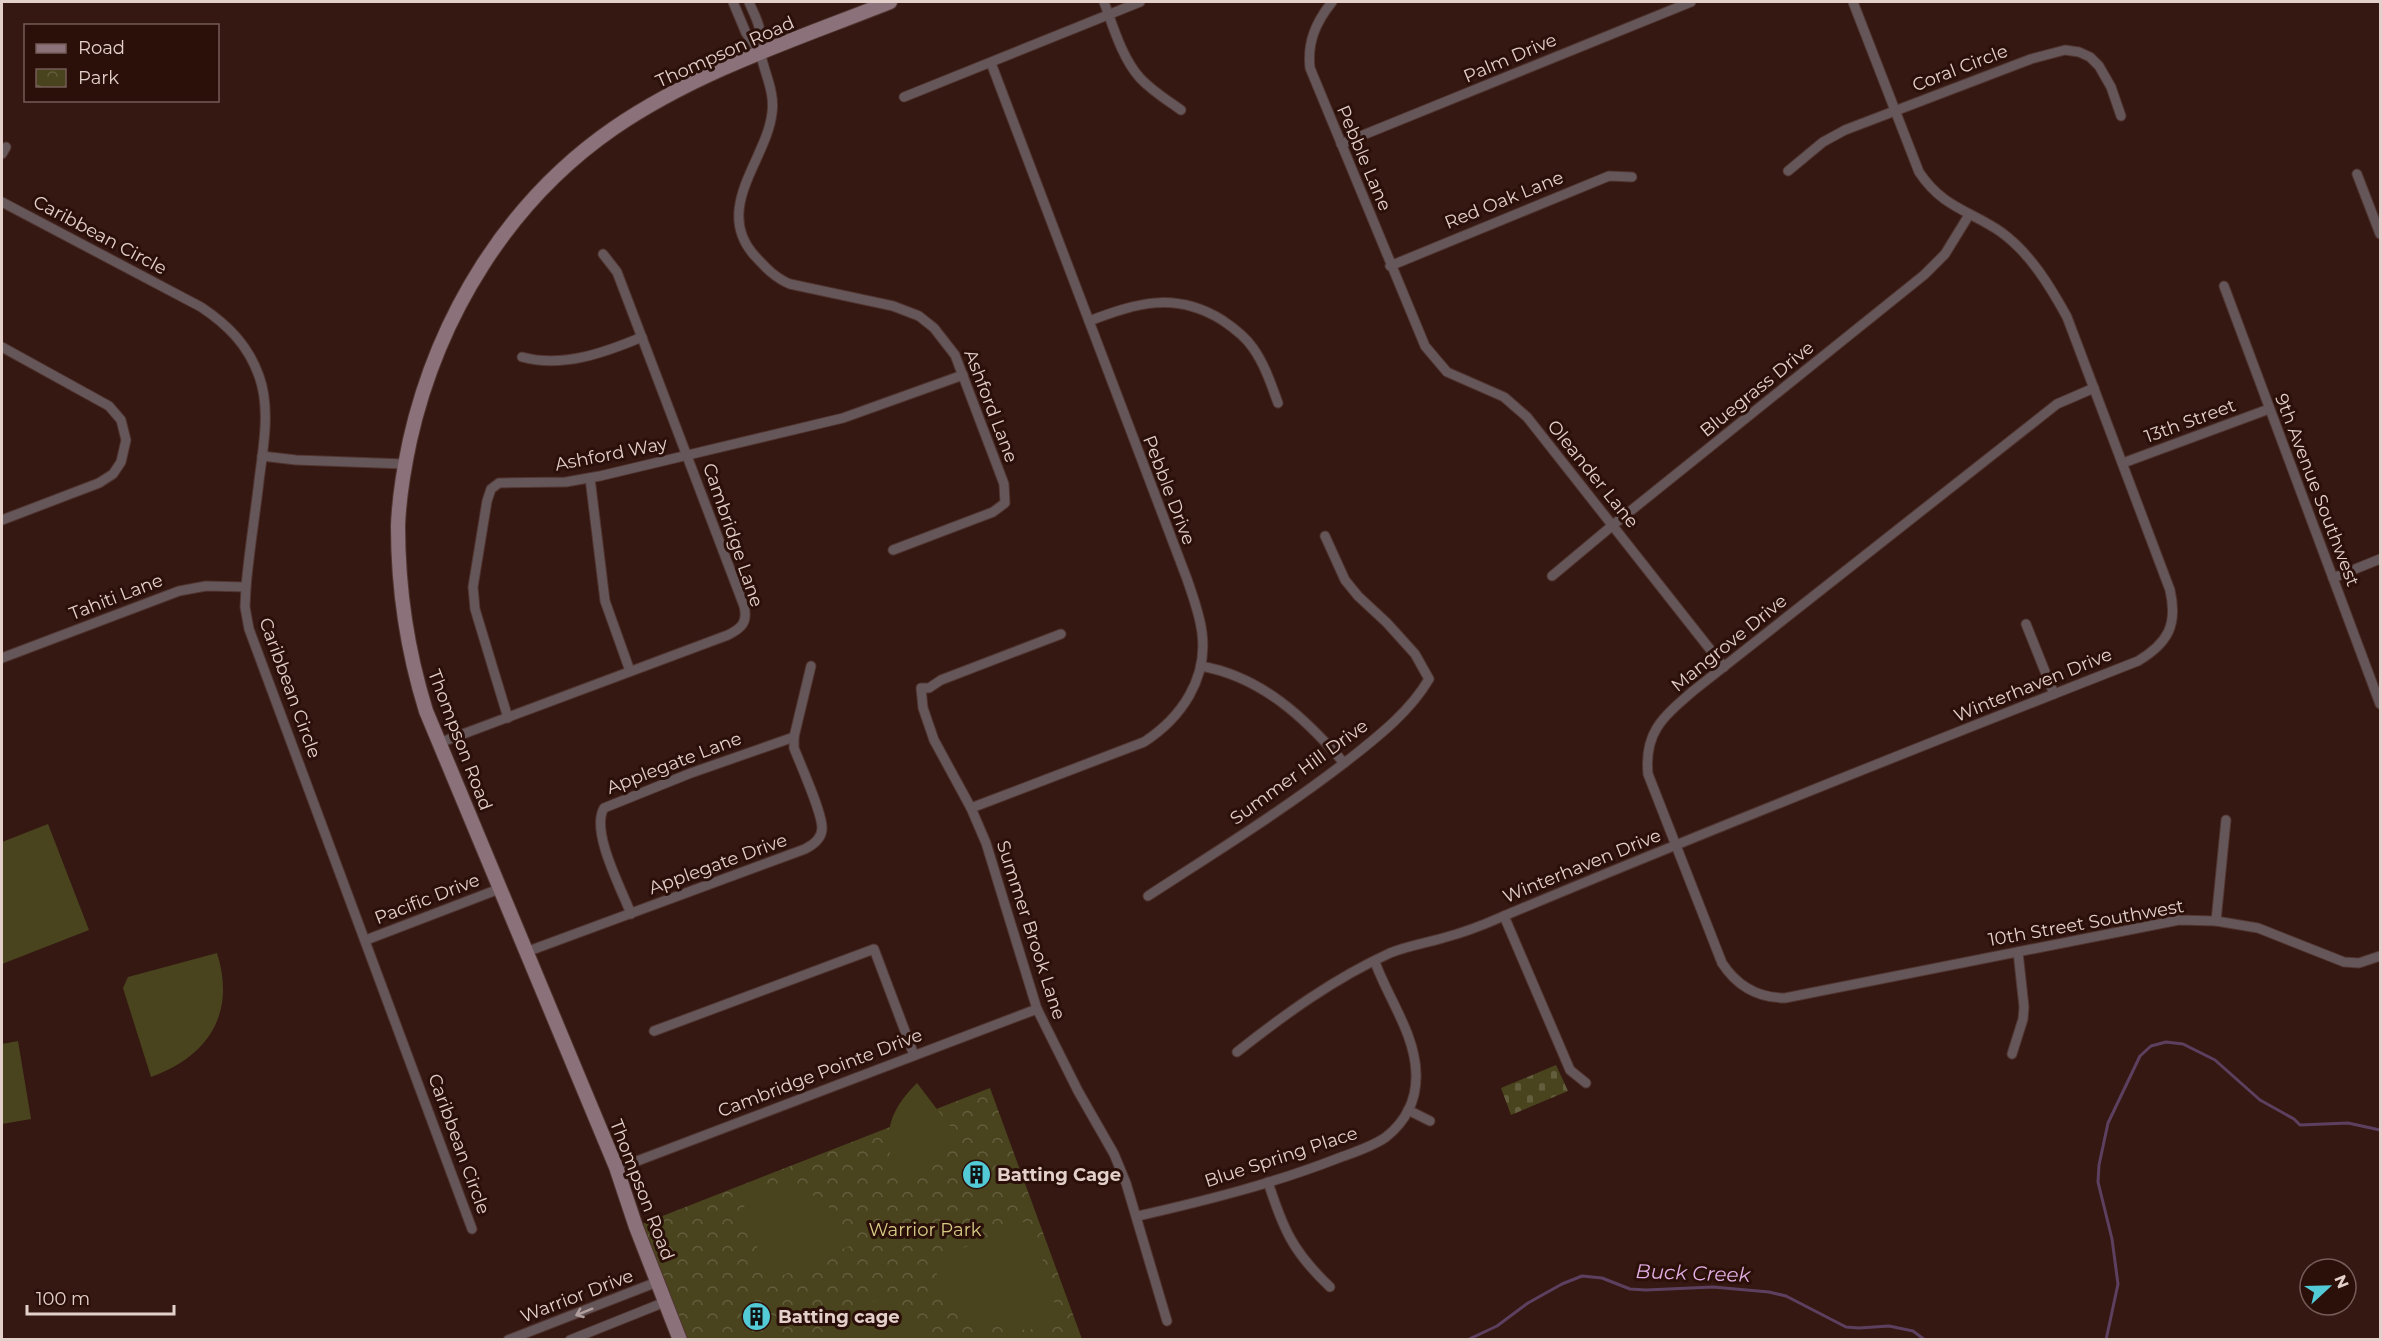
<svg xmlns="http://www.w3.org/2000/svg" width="2382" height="1341" font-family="Montserrat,sans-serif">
  <defs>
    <pattern id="cemetery-stones" width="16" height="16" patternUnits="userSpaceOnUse" patternTransform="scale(1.5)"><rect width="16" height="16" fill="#49441e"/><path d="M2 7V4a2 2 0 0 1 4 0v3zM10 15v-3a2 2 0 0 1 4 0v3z" fill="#635e3d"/></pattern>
    <pattern id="park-crowns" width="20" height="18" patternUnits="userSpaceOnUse" patternTransform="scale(1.5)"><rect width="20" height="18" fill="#49441e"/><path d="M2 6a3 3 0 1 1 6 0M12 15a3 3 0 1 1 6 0" fill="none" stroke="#635e3d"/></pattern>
  </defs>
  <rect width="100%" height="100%" fill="#351812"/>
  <path fill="url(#cemetery-stones)" d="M 1556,1065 L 1568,1091 L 1511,1115 L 1501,1088 Z"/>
  <path fill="url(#park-crowns)" d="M 990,1088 L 1082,1339 L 686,1339 L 642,1224 Z"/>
  <g fill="#49441e">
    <path d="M 48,824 L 89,930 L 2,964 L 2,842 Z"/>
    <path d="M 217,953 C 236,1013 209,1056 151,1077 L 123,988 L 128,977 Z"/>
    <path d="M 18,1041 L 31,1119 L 2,1124 L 2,1044 Z"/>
    <path d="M 917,1083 L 959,1138 L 901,1179 C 879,1142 887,1112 917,1083 Z"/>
    <path d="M 782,1183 C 820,1194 836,1208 854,1244 L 772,1280 L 767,1277 L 740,1193 L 763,1186 Z"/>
    <path d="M 1023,1222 L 1030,1225 L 1042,1258 L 1059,1319 C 1051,1322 1044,1326 1037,1328 C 1002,1335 962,1317 944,1287 C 939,1279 935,1270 931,1262 Z"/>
    <path d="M 885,1293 L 896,1295 L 923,1339 L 826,1339 Z"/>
  </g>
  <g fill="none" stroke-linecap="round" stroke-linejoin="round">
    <g stroke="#5d405f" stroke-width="3">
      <path d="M 1467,1340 L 1497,1326 L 1528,1303 L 1562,1284 L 1582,1276 L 1602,1278 L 1630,1289 L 1646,1290 L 1713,1287 L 1769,1292 L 1786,1296 L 1846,1327 L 1859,1328 L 1889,1326 L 1913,1331 L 1925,1340"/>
      <path d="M 2106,1340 L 2118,1284 L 2112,1239 L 2098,1182 L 2099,1165 L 2108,1123 L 2140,1056 L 2151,1046 L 2166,1042 L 2183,1044 L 2215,1060 L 2260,1100 L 2294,1119 L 2300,1125 L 2348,1123 L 2380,1130"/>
    </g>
    <defs>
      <g id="street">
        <path d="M 733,2 L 746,33 L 761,54"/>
        <path d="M 749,2 C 752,10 757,18 759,27 C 762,36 760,46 761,55 C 765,75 775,92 772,113 C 767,159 713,208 754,255 C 765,267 775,278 790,284 L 893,306 L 919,316 L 934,328 L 955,355 L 1004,484 L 1005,503 L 993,512 L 893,550"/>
        <path d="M 1104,2 C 1113,26 1122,58 1140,78 C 1152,91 1167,100 1181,110"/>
        <path d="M 1332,2 C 1316,22 1307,42 1310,68 L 1425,346 L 1447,372 L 1504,397 L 1527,417 L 1724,667"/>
        <path d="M 904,97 L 1140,2"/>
        <path d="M 1341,144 L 1691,2"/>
        <path d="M 2,154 L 6,147"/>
        <path d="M 1788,171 L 1823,142 L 1845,130 L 2031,59 L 2065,50 L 2079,52 L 2090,57 L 2099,66 L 2111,87 L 2121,116"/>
        <path d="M 2357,174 L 2380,234"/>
        <path d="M 2,202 L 201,307 C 228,325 248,345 259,376 C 271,409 263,448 259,481 C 255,516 249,552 246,587 L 245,607 L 249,629 L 472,1229"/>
        <path d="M 1390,266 L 1609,176 L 1632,177"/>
        <path d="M 2224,286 L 2380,704"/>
        <path d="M 1089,321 C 1137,303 1175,291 1222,320 C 1234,328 1245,336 1253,348 C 1265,365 1271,384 1278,403"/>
        <path d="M 2,347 L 109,406 L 121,420 L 126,440 L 121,462 L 113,474 L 99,483 L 2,520"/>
        <path d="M 522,357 C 562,368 604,353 642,337"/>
        <path d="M 2094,388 L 2057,404 L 1693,691 C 1663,717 1644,732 1648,774 L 1722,963 C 1737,986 1757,998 1785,998 L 2179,920 L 2216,921 L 2258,928 L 2344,962 L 2359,963 L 2380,956"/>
        <path d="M 262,456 L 296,460 L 405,464"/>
        <path d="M 2123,463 L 2269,409"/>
        <path d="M 590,478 L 605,601 L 630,671"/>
        <path d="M 1552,576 L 1613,525 L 1924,275 L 1945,254 L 1969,215"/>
        <path d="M 2333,578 L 2380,559"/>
        <path d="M 2026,624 L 2054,694"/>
        <path d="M 1061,634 L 941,680 L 929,688 L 921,688 L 923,708 L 934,740 L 971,808 L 986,843 L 1037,1009 L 1078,1091 L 1114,1154 L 1126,1183 L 1167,1321"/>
        <path d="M 2,658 L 179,591 L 206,586 L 246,587"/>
        <path d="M 1201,666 C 1262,677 1305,718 1344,763"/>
        <path d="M 508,718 L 475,609 L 473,587 L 487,501 L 491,489 L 499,483 L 566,482 L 600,476 L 843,418 L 963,375"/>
        <path d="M 439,743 L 728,635 C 742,628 748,622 744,606 L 617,272 L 603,254"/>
        <path d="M 971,808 L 1144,742 C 1181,718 1208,679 1202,633 C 1200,615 1193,597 1187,579 L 991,63"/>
        <path d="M 1148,896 C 1217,851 1287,808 1352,757 C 1380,735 1411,710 1429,679 L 1415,654 L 1387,623 L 1358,596 L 1345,580 L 1325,536"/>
        <path d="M 631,914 C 622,890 590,831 604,808 L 691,773 L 794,737"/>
        <path d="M 1504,916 L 1570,1070 L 1586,1083"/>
        <path d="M 2216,921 L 2226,820"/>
        <path d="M 366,940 L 499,889"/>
        <path d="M 526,952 L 805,849 C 813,845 822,839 822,828 C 822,812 801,766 794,748 L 794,737 L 811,666"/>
        <path d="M 654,1031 L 874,949 L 914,1055"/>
        <path d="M 1237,1052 C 1285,1014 1335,978 1390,953 C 1407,946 1426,943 1443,938 C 1462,933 1481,926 1499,918 C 1711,829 1924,745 2138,661 C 2168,643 2178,625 2170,590 L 2067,317 C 2050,286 2030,253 2001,232 C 1969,210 1943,208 1919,172 L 1853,2"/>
        <path d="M 2012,1054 L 2023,1019 L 2024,1007 L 2018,952"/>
        <path d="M 1408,1110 L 1430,1121"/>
        <path d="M 616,1167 L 624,1166 L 1037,1009"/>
        <path d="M 1268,1182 C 1283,1229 1293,1252 1330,1287"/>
        <path d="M 1138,1216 C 1204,1201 1272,1184 1336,1159 C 1352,1153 1372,1147 1386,1137 C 1406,1121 1417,1099 1416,1073 C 1415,1034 1388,998 1375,962"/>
        <path d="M 508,1340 L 657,1282"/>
        <path d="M 570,1340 L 665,1302"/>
      </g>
      <path id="secondary" d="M 680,1340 L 636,1227 L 616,1167 L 426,711 C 407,650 398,590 398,526 C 399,497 404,468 410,440 C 438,316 508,201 614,128 C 697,71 797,39 890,2"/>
    </defs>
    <use href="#street" stroke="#513530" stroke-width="11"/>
    <use href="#secondary" stroke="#513530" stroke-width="16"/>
    <use href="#street" stroke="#65565a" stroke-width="9"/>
    <use href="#secondary" stroke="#8b727a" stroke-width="14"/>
  </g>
  <defs><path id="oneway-shaft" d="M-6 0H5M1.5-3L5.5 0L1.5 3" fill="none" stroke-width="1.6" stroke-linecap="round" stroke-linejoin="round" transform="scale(1.5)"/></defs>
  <use stroke="#b19f9e" href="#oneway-shaft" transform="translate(584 1312) rotate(158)"/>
  <defs>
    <symbol id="building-disc" viewBox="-11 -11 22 22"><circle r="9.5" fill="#52cbd7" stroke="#2b0f09"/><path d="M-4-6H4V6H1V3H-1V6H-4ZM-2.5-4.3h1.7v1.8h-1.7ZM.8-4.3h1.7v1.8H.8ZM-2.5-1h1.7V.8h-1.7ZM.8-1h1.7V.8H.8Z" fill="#111"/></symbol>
  </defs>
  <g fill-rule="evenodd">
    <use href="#building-disc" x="960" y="1158" width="33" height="33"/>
    <use href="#building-disc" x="740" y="1300" width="33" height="33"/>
  </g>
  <g text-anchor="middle" stroke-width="6" stroke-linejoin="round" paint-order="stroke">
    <g font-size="18" fill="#e4d0cb" stroke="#2b0f09">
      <text transform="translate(725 52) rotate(-24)" y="6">Thompson Road</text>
      <text transform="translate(1510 58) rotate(-23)" y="6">Palm Drive</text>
      <text transform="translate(1960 68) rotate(-21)" y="6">Coral Circle</text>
      <text transform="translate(1364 158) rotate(67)" y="6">Pebble Lane</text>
      <text transform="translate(1504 200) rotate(-22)" y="6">Red Oak Lane</text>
      <text transform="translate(100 235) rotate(28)" y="6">Caribbean Circle</text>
      <text transform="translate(1757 389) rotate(-39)" y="6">Bluegrass Drive</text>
      <text transform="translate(991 406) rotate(69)" y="6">Ashford Lane</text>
      <text transform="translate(2190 421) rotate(-20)" y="6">13th Street</text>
      <text transform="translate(611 454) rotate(-11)" y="6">Ashford Way</text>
      <text transform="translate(1593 474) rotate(51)" y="6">Oleander Lane</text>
      <text transform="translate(1169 490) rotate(69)" y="6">Pebble Drive</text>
      <text transform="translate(2317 490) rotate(69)" y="6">9th Avenue Southwest</text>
      <text transform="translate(733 535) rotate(71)" y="6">Cambridge Lane</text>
      <text transform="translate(116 597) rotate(-21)" y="6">Tahiti Lane</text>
      <text transform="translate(1729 643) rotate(-39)" y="6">Mangrove Drive</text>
      <text transform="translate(2033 685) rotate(-22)" y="6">Winterhaven Drive</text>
      <text transform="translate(290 688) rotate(70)" y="6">Caribbean Circle</text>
      <text transform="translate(460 740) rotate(69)" y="6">Thompson Road</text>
      <text transform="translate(674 763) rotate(-21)" y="6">Applegate Lane</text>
      <text transform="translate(1299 772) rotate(-36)" y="6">Summer Hill Drive</text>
      <text transform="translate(718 864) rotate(-20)" y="6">Applegate Drive</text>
      <text transform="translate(1582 866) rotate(-22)" y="6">Winterhaven Drive</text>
      <text transform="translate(427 899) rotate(-21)" y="6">Pacific Drive</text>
      <text transform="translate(2086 923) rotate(-10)" y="6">10th Street Southwest</text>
      <text transform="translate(1031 930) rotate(72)" y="6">Summer Brook Lane</text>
      <text transform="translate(820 1073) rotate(-21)" y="6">Cambridge Pointe Drive</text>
      <text transform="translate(459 1144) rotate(70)" y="6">Caribbean Circle</text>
      <text transform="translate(1281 1157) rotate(-18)" y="6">Blue Spring Place</text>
      <text transform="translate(642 1190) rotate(69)" y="6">Thompson Road</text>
      <text transform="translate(577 1296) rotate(-21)" y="6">Warrior Drive</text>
    </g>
    <g font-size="18" font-weight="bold" fill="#e4d0cb" stroke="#2b0f09" text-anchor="start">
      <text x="997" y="1181">Batting Cage</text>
      <text x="778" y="1323">Batting cage</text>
    </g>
    <g font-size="18" fill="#d6cc86" stroke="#2b0f09">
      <text x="925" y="1236">Warrior Park</text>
    </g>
    <g font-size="20" font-style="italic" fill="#e2afe4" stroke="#2b0f09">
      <text transform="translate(1693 1273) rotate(2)" y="7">Buck Creek</text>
    </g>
  </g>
  <rect width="2382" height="1341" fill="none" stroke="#e4d0cb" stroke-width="6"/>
  <rect x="24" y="24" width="195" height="78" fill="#2b0f09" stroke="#755c57" stroke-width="1.5"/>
  <rect x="36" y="44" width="30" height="9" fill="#8b727a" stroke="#755c57" stroke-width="1.5"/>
  <text x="78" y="54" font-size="18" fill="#e4d0cb">Road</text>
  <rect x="36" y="69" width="30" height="18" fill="url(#park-crowns)" stroke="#755c57" stroke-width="1.5"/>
  <text x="78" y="84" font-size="18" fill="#e4d0cb">Park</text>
  <g transform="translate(2328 1287) rotate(68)"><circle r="28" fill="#2b0f09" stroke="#755c57" stroke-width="1.5"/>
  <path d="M0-4.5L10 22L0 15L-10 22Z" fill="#52cbd7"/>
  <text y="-9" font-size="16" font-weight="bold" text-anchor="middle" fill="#e4d0cb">N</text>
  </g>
  <path d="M27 1305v9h147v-9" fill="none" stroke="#e4d0cb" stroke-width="3"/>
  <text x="36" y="1305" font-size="18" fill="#e4d0cb" stroke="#2b0f09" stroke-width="4.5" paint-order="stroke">100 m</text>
</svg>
